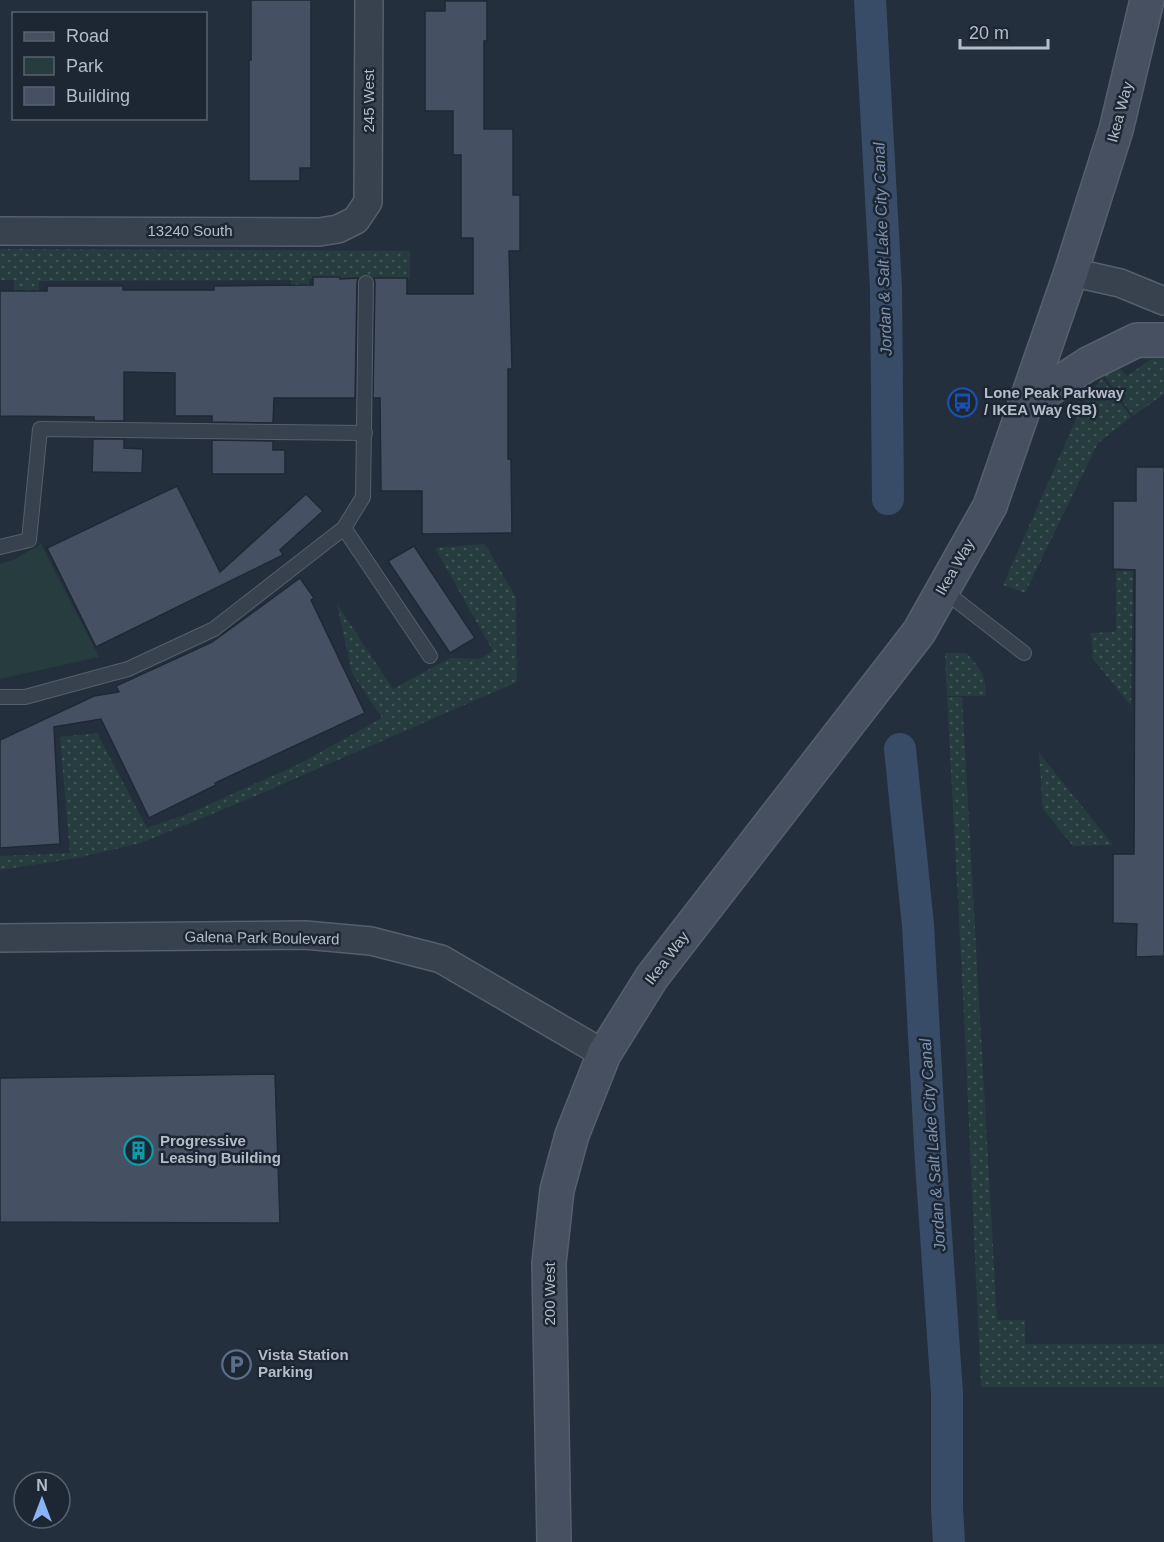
<svg xmlns="http://www.w3.org/2000/svg" width="1164" height="1542" font-family="Arial,sans-serif">
  <defs>
    <pattern id="grass-dots" width="8" height="8" patternUnits="userSpaceOnUse" patternTransform="scale(1.5)"><rect width="8" height="8" fill="#263c3f"/><path d="M2 2h.1M6 6h.1" fill="none" stroke="#435659" stroke-width="1.8" stroke-linecap="round"/></pattern>
  </defs>
  <rect width="100%" height="100%" fill="#242f3e"/>
  <g fill="url(#grass-dots)">
    <path d="M 0,249 L 410,251 L 410,279 L 309,279 L 309,398 L 292,388 L 291,280 L 39,281 L 39,390 L 14,390 L 14,280 L 0,280 Z"/>
    <path d="M 1164,345 L 1164,394 L 1133,416 L 1103,374 L 1117,364 L 1127,376 L 1150,360 L 1155,359 L 1140,359 L 1135,350 Z"/>
    <path d="M 1102,378 L 1131,417 L 1098,443 L 1025,593 L 1003,585 L 1081,408 Z"/>
    <path d="M 485,544 L 516,598 L 517,682 L 253,797 L 141,843 L 76,858 L 0,870 L 0,856 L 70,853 L 60,737 L 97,733 L 147,828 L 188,814 L 299,764 L 382,718 L 352,673 L 337,604 L 393,689 L 450,658 L 479,659 L 493,651 L 435,548 Z"/>
    <path d="M 1116,571 L 1133,571 L 1131,706 L 1093,659 L 1091,633 L 1116,632 Z"/>
    <path d="M 945,653 L 966,653 C 980,668 986,674 986,696 L 947,696 Z"/>
    <path d="M 947,697 L 962,697 L 997,1320 L 1025,1320 L 1025,1344 L 1164,1344 L 1164,1387 L 981,1387 L 963,994 Z"/>
    <path d="M 1039,753 L 1113,845 L 1073,846 L 1043,809 Z"/>
  </g>
  <path fill="#263c3f" d="M 41,544 L 99,657 L 0,679 L 0,564 L 13,560 Z"/>
  <g fill="none" stroke-linecap="round" stroke-linejoin="round">
    <g stroke="#394c67" stroke-width="32">
      <path d="M 870,0 L 886,288 L 888,499"/>
      <path d="M 900,749 L 918,925 L 931,1163 L 947,1393 L 947,1509 L 949,1542"/>
    </g>
  </g>
  <g fill="#455162" stroke="#1f2835" stroke-width="1.5">
    <path d="M 251,0 L 311,0 L 311,168 L 300,168 L 300,181 L 249,181 L 249,60 L 251,60 Z"/>
    <path d="M 445,1 L 487,1 L 487,41 L 484,41 L 484,129 L 513,129 L 513,195 L 520,195 L 520,251 L 509,251 L 512,369 L 508,369 L 508,459 L 511,459 L 512,533 L 422,534 L 422,491 L 381,491 L 380,398 L 373,398 L 375,283 L 374,278 L 407,278 L 407,294 L 473,294 L 473,238 L 461,238 L 461,155 L 453,155 L 453,111 L 425,111 L 425,11 L 445,11 Z"/>
    <path d="M 313,277 L 340,277 L 340,279 L 358,278 L 357,283 L 355,398 L 274,398 L 273,423 L 212,422 L 212,416 L 175,416 L 175,373 L 124,372 L 124,421 L 94,421 L 94,417 L 0,416 L 0,291 L 47,291 L 47,286 L 123,286 L 123,290 L 214,290 L 214,286 L 313,285 Z"/>
    <path d="M 93,439 L 124,439 L 124,448 L 143,449 L 142,473 L 92,472 Z"/>
    <path d="M 212,440 L 273,441 L 273,450 L 285,450 L 285,474 L 212,474 Z"/>
    <path d="M 1136,467 L 1164,467 L 1164,956 L 1136,957 L 1137,924 L 1113,923 L 1113,854 L 1134,854 L 1135,570 L 1113,569 L 1113,501 L 1136,501 Z"/>
    <path d="M 177,486 L 220,572 L 306,494 L 323,511 L 280,550 L 283,555 L 96,647 L 47,548 Z"/>
    <path d="M 414,546 L 475,638 L 450,653 L 388,561 Z"/>
    <path d="M 300,578 L 314,598 L 311,600 L 365,713 L 215,783 L 216,785 L 149,818 L 101,719 L 54,727 L 60,844 L 0,848 L 0,740 L 94,696 L 119,692 L 116,686 L 212,642 Z"/>
    <path d="M 275,1074 L 280,1223 L 0,1222 L 0,1078 Z"/>
  </g>
  <g fill="none" stroke-linecap="round" stroke-linejoin="round">
    <defs>
      <g id="service">
        <path d="M 344,528 L 430,656"/>
        <path d="M 0,547 L 29,540 L 40,429 L 365,433"/>
        <path d="M 943,590 L 1024,653"/>
        <path d="M 0,697 L 25,697 L 128,669 L 214,629 L 344,528 L 363,497 L 366,283"/>
      </g>
      <g id="minor">
        <path d="M 0,231 L 319,232 L 338,229 L 356,220 L 368,202 L 369,0"/>
        <path d="M 1071,272 L 1120,283 L 1164,301"/>
        <path d="M 0,938 L 305,935 L 371,941 L 441,959 L 604,1054"/>
      </g>
      <g id="secondary">
        <path d="M 1025,405 L 1088,364 L 1137,340 L 1164,340"/>
        <path d="M 554,1542 L 549,1263 L 557,1190 L 572,1135 L 604,1054 L 652,977 L 919,632 L 990,506 L 1071,272 L 1116,130 L 1147,0"/>
      </g>
    </defs>
    <use href="#service" stroke="#565f6c" stroke-width="16"/>
    <use href="#minor" stroke="#565f6c" stroke-width="30"/>
    <use href="#secondary" stroke="#565f6c" stroke-width="36"/>
    <use href="#service" stroke="#38414e" stroke-width="14"/>
    <use href="#minor" stroke="#38414e" stroke-width="27"/>
    <use href="#secondary" stroke="#465061" stroke-width="33"/>
  </g>
  <defs>
    <symbol id="bus-ring" viewBox="-11 -11 22 22"><circle r="9.5" fill="#1d2633" stroke="#1a4fb4" stroke-width="1.5"/><path d="M-5-6H5V4H4V6H2V4H-2V6H-4V4H-5ZM-3.5-4V0h7V-4ZM-3.5 1.2v1.5H-2V1.2ZM2 1.2v1.5H3.5V1.2Z" fill="#1a4fb4"/></symbol>
    <symbol id="building-ring" viewBox="-11 -11 22 22"><circle r="9.5" fill="#1d2633" stroke="#0f9aa8" stroke-width="1.5"/><path d="M-4-6H4V6H1V3H-1V6H-4ZM-2.5-4.3h1.7v1.8h-1.7ZM.8-4.3h1.7v1.8H.8ZM-2.5-1h1.7V.8h-1.7ZM.8-1h1.7V.8H.8Z" fill="#0f9aa8"/></symbol>
    <symbol id="parking-ring" viewBox="-11 -11 22 22"><circle r="9.5" fill="#1d2633" stroke="#5c6f8a" stroke-width="1.5"/><path d="M-3.5-5.5H1a3.5 3.5 0 0 1 0 7H-1V5.5H-3.5ZM-1-3.4V-.6H.8a1.4 1.4 0 0 0 0-2.8Z" fill="#5c6f8a"/></symbol>
  </defs>
  <g fill-rule="evenodd">
    <use href="#bus-ring" x="946" y="386" width="33" height="33"/>
    <use href="#building-ring" x="122" y="1134" width="33" height="33"/>
    <use href="#parking-ring" x="220" y="1348" width="33" height="33"/>
  </g>
  <g text-anchor="middle" stroke-width="5" stroke-linejoin="round" paint-order="stroke">
    <g font-size="15" fill="#b4bcc9" stroke="#1d2633">
      <text transform="translate(369 101) rotate(-90)" y="5">245 West</text>
      <text transform="translate(1120 112) rotate(-75)" y="5">Ikea Way</text>
      <text x="190" y="236">13240 South</text>
      <text transform="translate(955 567) rotate(-60)" y="5">Ikea Way</text>
      <text transform="translate(262 938) rotate(1)" y="5">Galena Park Boulevard</text>
      <text transform="translate(667 958) rotate(-53)" y="5">Ikea Way</text>
      <text transform="translate(550 1294) rotate(-90)" y="5">200 West</text>
    </g>
    <g font-size="15" font-weight="bold" fill="#b4bcc9" stroke="#1d2633" text-anchor="start">
      <text x="984" y="398">Lone Peak Parkway<tspan x="984" dy="17">/ IKEA Way (SB)</tspan></text>
      <text x="160" y="1146">Progressive<tspan x="160" dy="17">Leasing Building</tspan></text>
      <text x="258" y="1360">Vista Station<tspan x="258" dy="17">Parking</tspan></text>
    </g>
    <g font-size="16" font-style="italic" fill="#7c92b1" stroke="#1d2633">
      <text transform="translate(882 249) rotate(-92)" y="6">Jordan &amp; Salt Lake City Canal</text>
      <text transform="translate(932 1145) rotate(-94)" y="6">Jordan &amp; Salt Lake City Canal</text>
    </g>
  </g>
  <rect x="12" y="12" width="195" height="108" fill="#1d2633" stroke="#59626f" stroke-width="1.5"/>
  <rect x="24" y="32" width="30" height="9" fill="#465061" stroke="#59626f" stroke-width="1.5"/>
  <text x="66" y="42" font-size="18" fill="#b4bcc9">Road</text>
  <rect x="24" y="57" width="30" height="18" fill="#263c3f" stroke="#59626f" stroke-width="1.5"/>
  <text x="66" y="72" font-size="18" fill="#b4bcc9">Park</text>
  <rect x="24" y="87" width="30" height="18" fill="#455162" stroke="#59626f" stroke-width="1.5"/>
  <text x="66" y="102" font-size="18" fill="#b4bcc9">Building</text>
  <g transform="translate(42 1500)"><circle r="28" fill="#1d2633" stroke="#59626f" stroke-width="1.5"/>
  <path d="M0-4.5L10 22L0 15L-10 22Z" fill="#8ab4f8"/>
  <text y="-9" font-size="16" font-weight="bold" text-anchor="middle" fill="#b4bcc9">N</text>
  </g>
  <path d="M960 39v9h88v-9" fill="none" stroke="#b4bcc9" stroke-width="3"/>
  <text x="969" y="39" font-size="18" fill="#b4bcc9" stroke="#1d2633" stroke-width="4.5" paint-order="stroke">20 m</text>
</svg>
